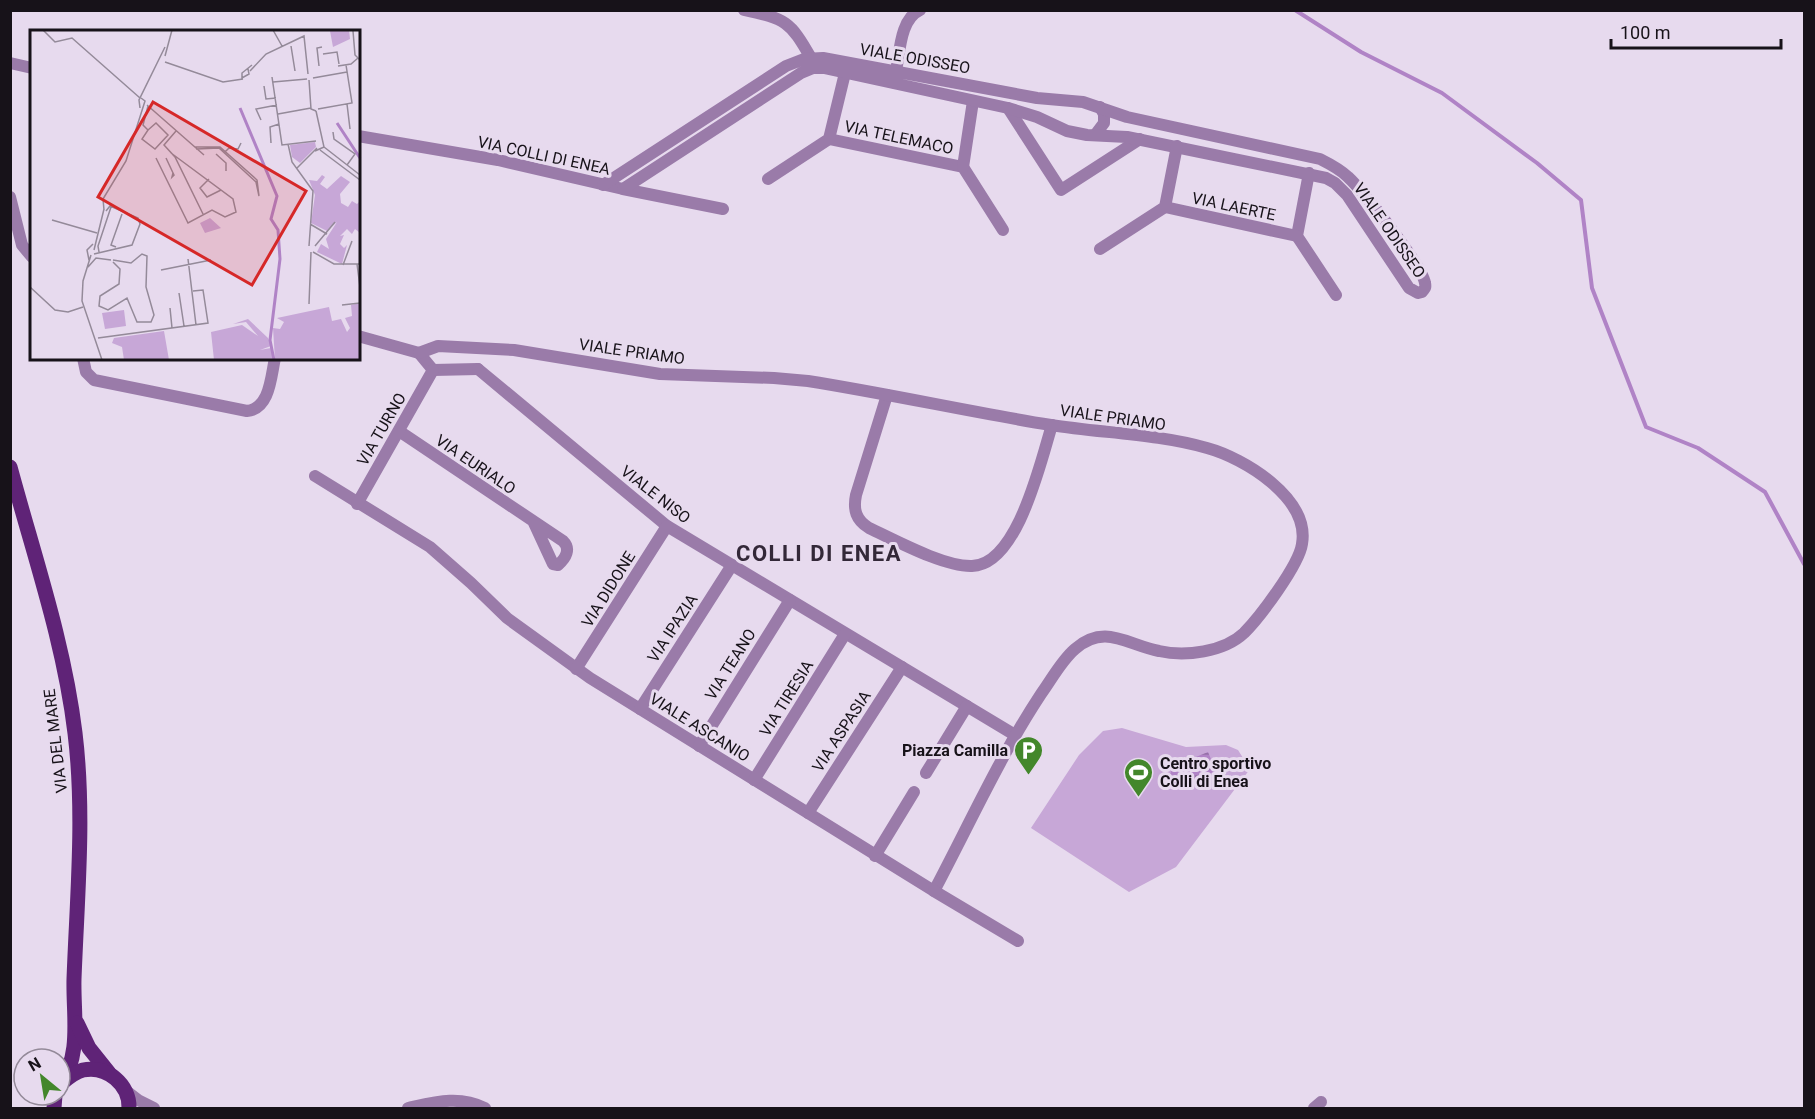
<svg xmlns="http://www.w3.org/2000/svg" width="1815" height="1119" font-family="Roboto,sans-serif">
  <defs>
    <pattern id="water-rules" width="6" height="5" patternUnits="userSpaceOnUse" patternTransform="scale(1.5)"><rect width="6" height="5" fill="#b083c6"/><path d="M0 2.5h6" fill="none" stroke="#8e6aa0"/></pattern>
  </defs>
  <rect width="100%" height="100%" fill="#e7daee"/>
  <path fill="#c7a7d7" d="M 1122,728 L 1186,747 L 1226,745 L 1238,750 L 1250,769 L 1176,867 L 1129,892 L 1031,828 L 1079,755 L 1103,731 Z"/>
  <path fill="url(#water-rules)" d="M 1208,752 L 1216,771 L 1177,787 L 1175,783 L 1168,781 L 1168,777 L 1171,772 L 1169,768 Z"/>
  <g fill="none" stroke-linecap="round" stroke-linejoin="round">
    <path stroke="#b083c6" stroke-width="4" d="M 1295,10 L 1361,52 L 1442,93 L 1537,163 L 1581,200 L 1592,288 L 1646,427 L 1698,448 L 1765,492 L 1804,564"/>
    <g stroke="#9a7ba9" stroke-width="12">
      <path d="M 744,10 C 786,19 790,21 811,58"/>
      <path d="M 10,63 L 32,68"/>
      <path d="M 896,71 C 900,52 900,19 920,10"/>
      <path d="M 1008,108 L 1061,190 L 1140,139"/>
      <path d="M 1095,135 L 1104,123 L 1104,114 L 1100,107"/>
      <path d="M 358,136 L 498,160 L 623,189 L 723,209"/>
      <path d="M 829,139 L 963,167 L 1003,230"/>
      <path d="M 963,167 L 973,101"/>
      <path d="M 1309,173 L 1297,236 L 1336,295"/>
      <path d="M 768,179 L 829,139 L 845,73"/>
      <path d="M 603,185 L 786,66 L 804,59 L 823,58 L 1037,98 L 1083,102 L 1127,117 L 1320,159 C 1330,164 1340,169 1348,177 C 1363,191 1422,265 1425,283 C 1426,288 1425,288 1422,292 L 1418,293 L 1409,288 L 1347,195 L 1335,183 L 1326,178 L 1127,137 L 1087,135 L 1067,131 L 1037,117 L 1008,108 L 824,68 L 813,68 L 801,73 L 623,189"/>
      <path d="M 10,197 L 22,245 L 32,257"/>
      <path d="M 1165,207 L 1297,236"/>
      <path d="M 1100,249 L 1165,207 L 1177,146"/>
      <path d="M 358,336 L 419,353"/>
      <path d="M 419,353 L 433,370 L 478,369"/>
      <path d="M 83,358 L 86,372 L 94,380 L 247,411 C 270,409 271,376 275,358"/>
      <path d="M 478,369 L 667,526 L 1015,735"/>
      <path d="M 887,395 L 856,495 C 853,510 856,520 869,528 C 895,540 944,567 972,566 C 1018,565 1041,460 1052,425"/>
      <path d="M 399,431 L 563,541 C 571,549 566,558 558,565 L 553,564 L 534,523"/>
      <path d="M 315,476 L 430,547 L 471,583 L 507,618 L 590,678 L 934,891 C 969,825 1000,756 1041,694 C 1052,679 1061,661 1075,649 C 1105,623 1127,645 1159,651 C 1185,657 1224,652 1244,633 C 1260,617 1299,565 1302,544 C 1310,498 1244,458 1207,448 C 1159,434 1101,433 1051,425 C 970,412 890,394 808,381 L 774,378 L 660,374 L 514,350 L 438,346 L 419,353"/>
      <path d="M 357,504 L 433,370"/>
      <path d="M 576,669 L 667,526"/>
      <path d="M 640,709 L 732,565"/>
      <path d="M 699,746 L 790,600"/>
      <path d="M 926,773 L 967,706"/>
      <path d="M 754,780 L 845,634"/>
      <path d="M 808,813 L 902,667"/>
      <path d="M 875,856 L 914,792"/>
      <path d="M 934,891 L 1018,941"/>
      <path d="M 125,1090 L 138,1100 L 154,1108"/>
      <path d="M 408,1108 C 435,1102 459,1095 485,1108"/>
      <path d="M 1314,1108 L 1321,1102"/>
    </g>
    <g stroke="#5f2377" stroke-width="15">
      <path d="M 10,467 C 34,556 64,642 75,733 C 85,815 77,897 74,979 C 73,1016 82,1053 60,1086"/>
      <path d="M 77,1023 L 89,1048 L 109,1073"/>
      <path d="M 63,1082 C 69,1077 75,1072 83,1070 C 107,1065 130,1085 129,1108"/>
      <path d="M 54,1108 L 55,1095"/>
    </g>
  </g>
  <defs>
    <symbol id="parking-pin" viewBox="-11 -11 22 30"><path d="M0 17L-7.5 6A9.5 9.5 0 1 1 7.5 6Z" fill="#43872b" stroke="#e7daee"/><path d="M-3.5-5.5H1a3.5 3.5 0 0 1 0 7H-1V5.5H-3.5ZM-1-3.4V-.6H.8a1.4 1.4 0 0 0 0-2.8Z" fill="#fff"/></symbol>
    <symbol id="stadium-pin" viewBox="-11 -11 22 30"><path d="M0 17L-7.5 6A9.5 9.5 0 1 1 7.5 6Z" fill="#43872b" stroke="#e7daee"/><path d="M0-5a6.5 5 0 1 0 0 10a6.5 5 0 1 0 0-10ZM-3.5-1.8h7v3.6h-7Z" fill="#fff"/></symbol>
  </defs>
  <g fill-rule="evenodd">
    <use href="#parking-pin" x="1012" y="734" width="33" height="45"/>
    <use href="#stadium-pin" x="1122" y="756" width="33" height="45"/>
  </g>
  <g text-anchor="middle" stroke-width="6" stroke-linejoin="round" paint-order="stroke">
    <g font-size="16" fill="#171219" stroke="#e7daee">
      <text transform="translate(915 58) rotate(10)" y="6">VIALE ODISSEO</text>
      <text transform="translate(899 137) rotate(12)" y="6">VIA TELEMACO</text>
      <text transform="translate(544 155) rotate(12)" y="6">VIA COLLI DI ENEA</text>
      <text transform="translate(1234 206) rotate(12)" y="6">VIA LAERTE</text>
      <text transform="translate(1390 230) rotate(55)" y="6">VIALE ODISSEO</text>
      <text transform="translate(632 351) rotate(8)" y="6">VIALE PRIAMO</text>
      <text transform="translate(1113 417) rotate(8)" y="6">VIALE PRIAMO</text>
      <text transform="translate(381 429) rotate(-60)" y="6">VIA TURNO</text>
      <text transform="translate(476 464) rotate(34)" y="6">VIA EURIALO</text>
      <text transform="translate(656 494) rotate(38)" y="6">VIALE NISO</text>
      <text transform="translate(608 589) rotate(-58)" y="6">VIA DIDONE</text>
      <text transform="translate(672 628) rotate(-57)" y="6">VIA IPAZIA</text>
      <text transform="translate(730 664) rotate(-58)" y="6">VIA TEANO</text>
      <text transform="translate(786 698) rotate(-58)" y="6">VIA TIRESIA</text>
      <text transform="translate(700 727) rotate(32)" y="6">VIALE ASCANIO</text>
      <text transform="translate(841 731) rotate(-57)" y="6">VIA ASPASIA</text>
      <text transform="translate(55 741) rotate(-97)" y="6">VIA DEL MARE</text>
    </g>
    <g font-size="16" font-weight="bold" fill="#171219" stroke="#e7daee" text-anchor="end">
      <text x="1008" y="756">Piazza Camilla</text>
      <text x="1160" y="769" text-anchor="start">Centro sportivo<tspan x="1160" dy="18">Colli di Enea</tspan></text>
    </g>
    <g font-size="22" font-weight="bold" letter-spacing="1.5" fill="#332838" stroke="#e7daee">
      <text x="819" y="561">COLLI DI ENEA</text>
    </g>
  </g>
  <g transform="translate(30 30)">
    <rect width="330" height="330" fill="#e7daee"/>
    <path d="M 292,145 L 295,147 L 290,154 L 297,159 L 311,146 L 320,152 L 310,164 L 311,173 L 318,177 L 322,171 L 327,174 L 330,171 L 330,203 L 325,199 L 322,204 L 317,199 L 310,206 L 314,205 L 310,214 L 314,218 L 317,215 L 312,234 L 287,222 L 291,214 L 299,219 L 296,209 L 307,192 L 297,201 L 281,193 L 285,165 L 279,150 L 287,151 ZM 330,273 L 330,330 L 245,330 L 243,298 L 250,299 L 254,292 L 247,288 L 299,277 L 302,291 L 311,289 L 317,302 L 320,298 L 315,288 L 322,286 L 321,275 ZM 218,289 L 238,308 L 241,316 L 230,320 L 241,318 L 243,330 L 184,330 L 181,302 L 212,295 L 228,306 L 216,292 L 203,294 ZM 134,301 L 139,330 L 94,330 L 92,317 L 82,313 L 84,308 Z" fill="#c7a7d7"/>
    <path d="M 285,112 L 286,117 L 270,133 L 262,127 L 260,115 Z" fill="#c7a7d7"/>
    <path d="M 319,0 L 320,9 L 303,17 L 300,1 ZM 180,188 L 191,198 L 175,203 L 170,193 ZM 94,280 L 96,296 L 75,299 L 72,283 Z" fill="#c7a7d7"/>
    <path fill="none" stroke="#b083c6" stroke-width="3" d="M 210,78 L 247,166 L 241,189 L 248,200 L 250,229 L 240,310 L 244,330M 307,93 L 330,128"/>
    <path fill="none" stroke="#948a99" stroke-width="1.5" d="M 13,0 L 25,12 L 42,8 L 110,68M 243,0 L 252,16M 323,1 L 325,25 L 330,30M 261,16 L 265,41M 293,24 L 307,22 L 309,34M 135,26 L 142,0M 135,32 L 193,52 L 213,49M 289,36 L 287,18 L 292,17M 308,36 L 321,34 L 328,28M 218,39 L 219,44 L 212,48 L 212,43 L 222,35M 220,41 L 236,24 L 274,6 L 278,44M 242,47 L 252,115 L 286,111M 283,48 L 317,42M 279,50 L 281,79 L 286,81M 243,52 L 277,49M 234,56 L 236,69 L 246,68M 317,74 L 320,99M 117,75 L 174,125M 118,76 L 113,95 L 118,100 L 112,109 L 125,119 L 138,105 L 126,93 L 118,100M 110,78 L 109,70 L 135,17M 288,79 L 322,73 L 316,35M 248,84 L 281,78M 231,90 L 226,79 L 247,75M 146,101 L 134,115 L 145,127 L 173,184M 303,102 L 304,109 L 325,124 L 317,135M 241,113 L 240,97 L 249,94M 258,114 L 262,132 L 283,161 L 279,216M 165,117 L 190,117 L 227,150 L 229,166 L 226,152 L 189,118 L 166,119M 294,117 L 330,145M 290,120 L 330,150M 285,121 L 294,117 L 286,81M 195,122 L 199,118 L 208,119 L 211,113M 186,124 L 196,133 L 196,141M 126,128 L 158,193 L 182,180 L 195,187 L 206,182 L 203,169 L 141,123M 136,128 L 144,145 L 142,147 L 143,143M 267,138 L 287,118M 179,149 L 170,158 L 177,167 L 191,160M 74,180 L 73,169 L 96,131 L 115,71 L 111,68M 22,190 L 67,203M 280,194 L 297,204M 285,216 L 305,192M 86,217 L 81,215 L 92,184M 64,220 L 74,179M 69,222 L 68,216 L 82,174M 283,222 L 304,234 L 330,234M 64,224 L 102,215 L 110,194 L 108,188 L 80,176 L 76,181M 61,225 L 53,251 L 52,271 L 72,330M 158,229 L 166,295M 59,230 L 57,220 L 63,214M 83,230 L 101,233 L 112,224 L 117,226 L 116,257 L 124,285 L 121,292 L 107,292 L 97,268 L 78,280 L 69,276 L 70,266 L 89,254 L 90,239 L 83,232M 327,234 L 330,257M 313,235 L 322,211M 58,237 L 66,228 L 81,230M 131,240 L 181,230M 0,257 L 25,280 L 38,282 L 53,277M 149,263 L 154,296M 279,274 L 281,222M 312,275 L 330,273M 140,278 L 142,298M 68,308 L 178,293 L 173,260 L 163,261"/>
    <path fill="#d62828" fill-opacity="0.15" stroke="#d62828" stroke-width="3" d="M 123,72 L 276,161 L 222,255 L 68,167 Z"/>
    <rect width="330" height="330" fill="none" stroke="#171219" stroke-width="3"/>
  </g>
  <rect width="1815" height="1119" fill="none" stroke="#171219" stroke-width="24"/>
  <g transform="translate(42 1077) rotate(330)"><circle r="28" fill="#e7daee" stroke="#948a99" stroke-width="1.5"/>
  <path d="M0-4.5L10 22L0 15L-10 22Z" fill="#43872b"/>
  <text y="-9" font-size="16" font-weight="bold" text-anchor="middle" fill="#171219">N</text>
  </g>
  <path d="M1611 39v9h170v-9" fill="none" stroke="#171219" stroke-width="3"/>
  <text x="1620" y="39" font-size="18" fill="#171219" stroke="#e7daee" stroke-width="4.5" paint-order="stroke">100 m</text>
</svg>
